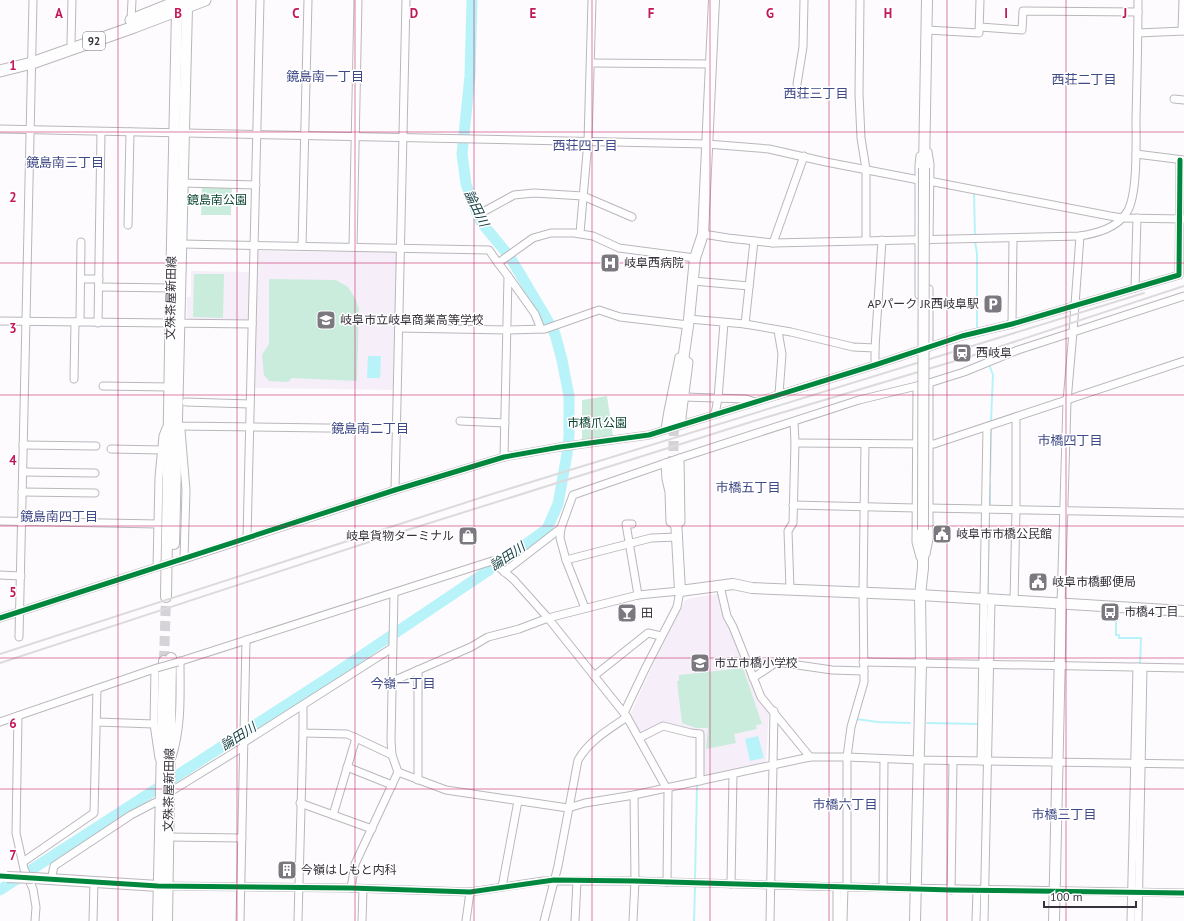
<svg xmlns="http://www.w3.org/2000/svg" width="1184" height="921" font-family="'PT Sans','Noto Sans JP',sans-serif">
  <rect width="100%" height="100%" fill="#fdfbfe"/>
  <g fill="#f6eff9">
    <path d="M 260,251 L 398,252 L 394,390 L 255,388 L 257,253 Z"/>
    <path d="M 191,271 L 250,272 L 249,320 L 247,322 L 190,321 L 187,316 L 187,297 L 191,297 Z"/>
    <path d="M 718,594 L 769,709 L 766,763 L 703,776 L 704,731 L 693,732 L 663,724 L 639,735 L 630,715 L 673,620 L 681,608 L 684,601 L 691,598 Z"/>
  </g>
  <g fill="#caecdd">
    <path d="M 202,185 L 232,186 L 231,215 L 201,215 Z"/>
    <path d="M 194,274 L 224,274 L 223,318 L 193,317 Z"/>
    <path d="M 269,279 L 336,280 L 348,287 L 355,298 L 359,309 L 357,381 L 292,378 L 288,382 L 269,381 L 264,375 L 262,355 L 269,344 Z"/>
    <path d="M 607,396 L 613,436 L 582,440 L 582,400 Z"/>
    <path d="M 743,668 L 762,724 L 756,725 L 757,729 L 734,734 L 736,743 L 706,749 L 708,728 L 696,728 L 682,723 L 677,681 L 679,681 L 679,675 Z"/>
  </g>
  <g fill="#b8f3fa">
    <path d="M 368,356 L 381,356 L 380,378 L 367,378 Z"/>
    <path d="M 758,736 L 764,758 L 750,761 L 745,739 Z"/>
  </g>
  <g fill="none" stroke-linecap="round" stroke-linejoin="round">
    <g stroke="#b8f3fa" stroke-width="2">
      <path d="M 974,194 L 975,236"/>
      <path d="M 975,242 L 977,253 L 977,327"/>
      <path d="M 990,367 L 993,375 L 991,420"/>
      <path d="M 990,477 L 991,430"/>
      <path d="M 990,504 L 990,482"/>
      <path d="M 988,567 L 989,515"/>
      <path d="M 988,594 L 988,574"/>
      <path d="M 1116,613 L 1116,635 L 1119,635 L 1119,638 L 1141,638 L 1140,665"/>
      <path d="M 856,719 L 878,722 L 910,723"/>
      <path d="M 927,723 L 979,724"/>
      <path d="M 695,879 L 697,786"/>
      <path d="M 694,921 L 695,887"/>
    </g>
    <path stroke="#b8f3fa" stroke-width="11" d="M 0,890 L 331,676 L 504,560 L 547,529 L 558,504 L 567,454 L 569,436 L 569,396 L 562,360 L 555,334 L 545,316 L 510,257 L 481,222 L 472,201 L 466,184 L 462,154 L 470,76 L 472,0"/>
    <g stroke="#d5d3d7" stroke-width="10" stroke-dasharray="10 5" stroke-linecap="butt">
      <path d="M 673,466 L 674,423"/>
      <path d="M 164,661 L 166,597"/>
    </g>
    <defs>
      <g id="street">
        <path d="M 860,0 L 859,94 L 861,138 L 866,169 L 866,240"/>
        <path d="M 131,20 L 132,0"/>
        <path d="M 980,27 L 1022,30 L 1023,11 L 1138,12"/>
        <path d="M 927,30 L 979,33 L 980,0"/>
        <path d="M 1182,31 L 1183,0"/>
        <path d="M 1138,33 L 1184,31"/>
        <path d="M 71,43 L 72,0"/>
        <path d="M 591,63 L 711,64"/>
        <path d="M 797,84 L 803,47 L 804,0"/>
        <path d="M 1174,99 L 1184,100"/>
        <path d="M 0,129 L 707,144 L 769,149 L 826,162 L 919,180"/>
        <path d="M 928,152 L 930,164 L 929,240"/>
        <path d="M 1136,154 L 1184,160"/>
        <path d="M 929,181 L 1110,216 L 1122,218 L 1184,219"/>
        <path d="M 183,183 L 256,185"/>
        <path d="M 483,212 L 514,195 L 534,193 L 583,196 L 632,217"/>
        <path d="M 128,225 L 130,132"/>
        <path d="M 580,233 L 588,141 L 592,0"/>
        <path d="M 703,234 L 728,238 L 773,243 L 1080,236 C 1098,233 1117,228 1127,212 C 1138,195 1136,140 1136,119 C 1137,79 1138,40 1138,0"/>
        <path d="M 773,243 L 804,156"/>
        <path d="M 181,244 L 489,250 L 498,263 L 533,238 L 551,233 L 574,233 L 593,236 L 619,248 L 695,258"/>
        <path d="M 302,246 L 308,0"/>
        <path d="M 353,247 L 358,0"/>
        <path d="M 498,263 L 508,276 L 504,457"/>
        <path d="M 508,276 L 535,314 L 541,329"/>
        <path d="M 81,279 L 99,279"/>
        <path d="M 693,281 L 749,286"/>
        <path d="M 99,287 L 171,288"/>
        <path d="M 1135,288 L 1137,218"/>
        <path d="M 919,295 L 919,165 L 920,156"/>
        <path d="M 689,319 L 745,324 L 791,332 L 853,347 L 875,348 L 875,365"/>
        <path d="M 0,321 L 252,324"/>
        <path d="M 80,322 L 81,242"/>
        <path d="M 98,323 L 101,132"/>
        <path d="M 745,324 L 754,241"/>
        <path d="M 1012,324 L 1013,238"/>
        <path d="M 399,328 L 507,330 L 545,329 L 599,310 L 620,317 L 688,325"/>
        <path d="M 778,331 L 782,354 L 779,394"/>
        <path d="M 929,347 L 929,289"/>
        <path d="M 875,348 L 882,240"/>
        <path d="M 74,379 L 75,322"/>
        <path d="M 103,386 L 169,387"/>
        <path d="M 917,386 L 916,542 L 920,557"/>
        <path d="M 684,397 L 746,399 L 755,402"/>
        <path d="M 186,402 L 250,404"/>
        <path d="M 715,414 L 718,398 L 724,323"/>
        <path d="M 460,421 L 505,423"/>
        <path d="M 178,424 L 180,426 L 396,429"/>
        <path d="M 665,429 L 668,411 L 679,357 L 684,358 L 689,362 L 681,425"/>
        <path d="M 181,430 L 186,490 L 184,559"/>
        <path d="M 795,443 L 934,444 L 1184,361"/>
        <path d="M 23,445 L 96,446"/>
        <path d="M 111,449 L 162,450"/>
        <path d="M 665,463 L 666,479 L 669,492 L 670,522 L 676,526 L 681,522 L 680,458"/>
        <path d="M 23,472 L 95,473"/>
        <path d="M 395,490 L 406,0"/>
        <path d="M 22,492 L 95,493"/>
        <path d="M 793,505 L 916,508"/>
        <path d="M 929,508 L 1184,513"/>
        <path d="M 0,521 L 158,524"/>
        <path d="M 632,524 L 626,524 L 638,595"/>
        <path d="M 247,538 L 260,0"/>
        <path d="M 926,554 L 929,539 L 929,383"/>
        <path d="M 181,560 L 395,490 L 504,457 L 560,447 L 649,435 L 875,365 L 962,336 L 1012,324 L 1179,275 L 1180,160"/>
        <path d="M 566,560 L 651,538 L 677,537"/>
        <path d="M 157,567 L 159,477 L 163,436 L 166,428"/>
        <path d="M 504,572 L 561,528"/>
        <path d="M 0,575 L 21,576"/>
        <path d="M 720,586 L 727,616 L 733,627 L 761,697 L 810,757"/>
        <path d="M 790,589 L 788,531 L 793,523 L 795,443 L 794,422"/>
        <path d="M 1014,601 L 1016,510 L 1016,417"/>
        <path d="M 1061,605 L 1067,401 L 1073,332 L 1080,236"/>
        <path d="M 585,608 L 566,560 L 560,538 L 561,528 L 573,495 L 680,458 L 859,400 L 929,383 L 964,372 L 1018,350 L 1184,296"/>
        <path d="M 0,618 L 160,566"/>
        <path d="M 19,637 L 33,0"/>
        <path d="M 178,662 L 492,561 L 514,580 L 548,618 L 627,717 C 608,730 590,740 578,760 L 558,866 L 544,921"/>
        <path d="M 863,662 L 1184,668"/>
        <path d="M 155,669 L 154,724 L 159,758"/>
        <path d="M 594,676 L 648,633 L 661,636"/>
        <path d="M 753,678 L 777,662 L 832,670 L 864,671"/>
        <path d="M 393,681 L 471,647 L 488,637 L 519,629 L 548,618 L 638,595 L 680,591 L 677,607 L 646,667 L 624,713"/>
        <path d="M 303,705 L 303,733 L 347,734 L 356,738"/>
        <path d="M 18,716 L 16,833 L 24,869 L 33,889 L 36,907 L 35,921"/>
        <path d="M 627,717 L 668,791 L 667,882"/>
        <path d="M 0,722 L 157,668"/>
        <path d="M 97,722 L 154,724"/>
        <path d="M 639,738 L 663,726 L 691,733 L 700,734 L 700,781"/>
        <path d="M 243,743 L 392,648"/>
        <path d="M 172,757 C 182,726 180,693 180,661"/>
        <path d="M 981,761 L 987,427"/>
        <path d="M 347,767 L 392,785"/>
        <path d="M 398,772 L 446,790 L 568,808 L 585,803 L 634,795 L 810,757 L 847,757 L 919,760 L 1184,764"/>
        <path d="M 418,780 L 418,670"/>
        <path d="M 170,792 L 243,747"/>
        <path d="M 300,803 L 372,829"/>
        <path d="M 333,815 L 356,738 L 392,755"/>
        <path d="M 169,837 L 242,838"/>
        <path d="M 23,862 L 94,813 L 97,689"/>
        <path d="M 51,880 L 54,866 L 131,815 L 154,803 L 161,801"/>
        <path d="M 731,884 L 733,774"/>
        <path d="M 164,886 L 351,888 L 470,892 L 543,881 L 635,881 L 844,887 L 1184,893"/>
        <path d="M 502,887 L 518,801"/>
        <path d="M 847,887 L 847,757 L 851,727 L 864,682 L 863,593 L 865,444"/>
        <path d="M 883,887 L 884,759"/>
        <path d="M 351,888 L 355,864 L 398,772 L 392,755 L 391,740 L 394,593"/>
        <path d="M 951,890 L 953,761"/>
        <path d="M 93,921 L 94,882"/>
        <path d="M 240,921 L 246,640"/>
        <path d="M 298,921 L 303,733"/>
        <path d="M 362,921 L 363,889"/>
        <path d="M 466,921 L 470,892"/>
        <path d="M 575,921 L 577,881"/>
        <path d="M 633,921 L 635,881 L 634,795"/>
        <path d="M 770,921 L 774,711"/>
        <path d="M 837,921 L 837,887"/>
        <path d="M 843,921 L 844,887"/>
        <path d="M 976,921 L 977,890"/>
        <path d="M 984,921 L 991,600"/>
        <path d="M 1131,921 L 1137,667"/>
        <path d="M 1138,921 L 1143,668"/>
      </g>
      <g id="secondary">
        <path d="M 924,168 L 927,0"/>
        <path d="M 674,423 L 689,319 L 695,258 L 703,234 L 714,0"/>
        <path d="M 673,466 L 680,591 L 733,584 L 752,588 L 774,589 L 920,595 L 1184,611"/>
        <path d="M 174,544 L 187,7 L 184,2"/>
        <path d="M 166,597 L 171,288 L 177,11 L 181,4"/>
        <path d="M 33,878 L 158,886"/>
        <path d="M 158,921 L 164,661"/>
        <path d="M 167,921 L 171,658"/>
        <path d="M 915,921 L 921,663 L 920,595 L 923,568 L 923,530"/>
        <path d="M 1054,921 L 1061,605"/>
      </g>
      <g id="primary">
        <path d="M 131,20 L 181,0"/>
        <path d="M 0,71 L 32,63 L 134,27 L 205,0"/>
      </g>
    </defs>
    <use href="#street" stroke="#bab7bc" stroke-width="9"/>
    <use href="#secondary" stroke="#bab7bc" stroke-width="12"/>
    <use href="#primary" stroke="#bab7bc" stroke-width="13"/>
    <use href="#street" stroke="#fffeff" stroke-width="7"/>
    <use href="#secondary" stroke="#fffeff" stroke-width="10"/>
    <use href="#primary" stroke="#fffeff" stroke-width="11"/>
    <g stroke="#dcdbdc" stroke-width="2">
      <path d="M 0,654 L 489,495 L 1144,293"/>
      <path d="M 0,663 L 366,543 L 754,421 L 965,358 L 1184,286"/>
    </g>
    <defs>
      <g id="street-bridge">
        <path d="M 160,566 L 181,560"/>
        <path d="M 157,668 L 178,662"/>
      </g>
      <g id="secondary-bridge">
        <path d="M 923,530 L 924,168"/>
        <path d="M 7,877 L 33,878"/>
      </g>
    </defs>
    <use href="#street-bridge" stroke="#bab7bc" stroke-width="9" stroke-linecap="butt"/>
    <use href="#secondary-bridge" stroke="#bab7bc" stroke-width="12" stroke-linecap="butt"/>
    <use href="#street-bridge" stroke="#fffeff" stroke-width="7"/>
    <use href="#secondary-bridge" stroke="#fffeff" stroke-width="10"/>
    <defs>
      <g id="cycleway">
        <path d="M 0,618 L 395,490 L 504,457 L 560,447 L 649,435 L 875,365 L 962,336 L 1012,324 L 1179,275 L 1180,160"/>
        <path d="M 0,876 L 158,886 L 351,888 L 470,892 L 554,880 L 635,881 L 951,890 L 1184,893"/>
      </g>
    </defs>
    <use href="#cycleway" stroke="#fff" stroke-width="8"/>
    <use href="#cycleway" stroke="#00873e" stroke-width="5"/>
  </g>
  <path fill="none" stroke="#c2185b" stroke-width="1" stroke-opacity="0.55" d="M 118,0 L 118,921M 237,0 L 237,921M 355,0 L 355,921M 474,0 L 474,921M 592,0 L 592,921M 710,0 L 710,921M 829,0 L 829,921M 947,0 L 947,921M 1066,0 L 1066,921M 0,132 L 1184,132M 0,263 L 1184,263M 0,395 L 1184,395M 0,526 L 1184,526M 0,658 L 1184,658M 0,789 L 1184,789"/>
  <defs>
    <symbol id="hospital-square" viewBox="-11 -11 22 22"><rect x="-9" y="-9" width="18" height="18" rx="4" fill="#7c787f" stroke="#fff"/><path d="M-5-5h3v3.5h4V-5h3V5h-3V1.5h-4V5h-3Z" fill="#fff"/></symbol>
    <symbol id="parking-square" viewBox="-11 -11 22 22"><rect x="-9" y="-9" width="18" height="18" rx="4" fill="#7c787f" stroke="#fff"/><path d="M-3.5-5.5H1a3.5 3.5 0 0 1 0 7H-1V5.5H-3.5ZM-1-3.4V-.6H.8a1.4 1.4 0 0 0 0-2.8Z" fill="#fff"/></symbol>
    <symbol id="school-square" viewBox="-11 -11 22 22"><rect x="-9" y="-9" width="18" height="18" rx="4" fill="#7c787f" stroke="#fff"/><path d="M0-5L7-2L0 1L-7-2ZM-4 1L0 2.5L4 1V4Q0 6-4 4Z" fill="#fff"/></symbol>
    <symbol id="station-square" viewBox="-11 -11 22 22"><rect x="-9" y="-9" width="18" height="18" rx="4" fill="#7c787f" stroke="#fff"/><path d="M-3-6H3Q5-6 5-4V2Q5 4 3 4L4.5 6H3L1.5 4h-3L-3 6H-4.5L-3 4Q-5 4-5 2V-4Q-5-6-3-6ZM-3.5-4v3h7v-3ZM-3.5 1v1.5H-2V1ZM2 1v1.5H3.5V1Z" fill="#fff"/></symbol>
    <symbol id="civic-square" viewBox="-11 -11 22 22"><rect x="-9" y="-9" width="18" height="18" rx="4" fill="#7c787f" stroke="#fff"/><path d="M-.6-6.5H3V-4.5H.6V-3L4-1V1h2V6H-6V1h2V-1L-.6-3ZM-1.2 2.5V6h2.4V2.5Z" fill="#fff"/></symbol>
    <symbol id="shop-square" viewBox="-11 -11 22 22"><rect x="-9" y="-9" width="18" height="18" rx="4" fill="#7c787f" stroke="#fff"/><path d="M-5-2.5h2.3a2.7 3.5 0 0 1 5.4 0H5L5.5 6h-11ZM-1.5-2.5h3a1.5 2.3 0 0 0-3 0Z" fill="#fff"/></symbol>
    <symbol id="bus-square" viewBox="-11 -11 22 22"><rect x="-9" y="-9" width="18" height="18" rx="4" fill="#7c787f" stroke="#fff"/><path d="M-5-6H5V4H4V6H2V4H-2V6H-4V4H-5ZM-3.5-4V0h7V-4ZM-3.5 1.2v1.5H-2V1.2ZM2 1.2v1.5H3.5V1.2Z" fill="#fff"/></symbol>
    <symbol id="bar-square" viewBox="-11 -11 22 22"><rect x="-9" y="-9" width="18" height="18" rx="4" fill="#7c787f" stroke="#fff"/><path d="M-6-5H6L.8 .8V4.5H3.5V6h-7V4.5H-.8V.8Z" fill="#fff"/></symbol>
    <symbol id="building-square" viewBox="-11 -11 22 22"><rect x="-9" y="-9" width="18" height="18" rx="4" fill="#7c787f" stroke="#fff"/><path d="M-4-6H4V6H1V3H-1V6H-4ZM-2.5-4.3h1.7v1.8h-1.7ZM.8-4.3h1.7v1.8H.8ZM-2.5-1h1.7V.8h-1.7ZM.8-1h1.7V.8H.8Z" fill="#fff"/></symbol>
  </defs>
  <g fill-rule="evenodd">
    <use href="#hospital-square" x="599" y="252" width="22" height="22"/>
    <use href="#parking-square" x="982" y="293" width="22" height="22"/>
    <use href="#school-square" x="315" y="309" width="22" height="22"/>
    <use href="#station-square" x="951" y="342" width="22" height="22"/>
    <use href="#civic-square" x="931" y="523" width="22" height="22"/>
    <use href="#shop-square" x="457" y="525" width="22" height="22"/>
    <use href="#civic-square" x="1027" y="571" width="22" height="22"/>
    <use href="#bus-square" x="1099" y="601" width="22" height="22"/>
    <use href="#bar-square" x="616" y="602" width="22" height="22"/>
    <use href="#school-square" x="689" y="652" width="22" height="22"/>
    <use href="#building-square" x="276" y="859" width="22" height="22"/>
  </g>
  <g text-anchor="middle" stroke-width="3" stroke-linejoin="round" paint-order="stroke">
    <rect fill="#fff" stroke="#726f75" stroke-width="1" x="83" y="32" width="22" height="18" rx="3"/>
    <g font-size="11" font-weight="bold" fill="#36313a">
      <text x="94" y="45">92</text>
    </g>
    <g font-size="12" fill="#0a4430" stroke="#fff">
      <text x="217" y="204">鏡島南公園</text>
      <text x="597" y="427">市橋爪公園</text>
    </g>
    <g font-size="12" fill="#36313a" stroke="#fff" text-anchor="start">
      <text x="624" y="267">岐阜西病院</text>
      <text x="979" y="308" text-anchor="end">APパーク JR西岐阜駅</text>
      <text x="340" y="324">岐阜市立岐阜商業高等学校</text>
      <text x="976" y="357">西岐阜</text>
      <text x="956" y="538">岐阜市市橋公民館</text>
      <text x="454" y="540" text-anchor="end">岐阜貨物ターミナル</text>
      <text x="1052" y="586">岐阜市橋郵便局</text>
      <text x="1124" y="616">市橋4丁目</text>
      <text x="641" y="617">田</text>
      <text x="714" y="667">市立市橋小学校</text>
      <text x="301" y="874">今嶺はしもと内科</text>
    </g>
    <g font-size="12" fill="#36313a" stroke="#fff">
      <text transform="translate(171 298) rotate(-89)" y="4">文殊茶屋新田線</text>
      <text transform="translate(169 790) rotate(-89)" y="4">文殊茶屋新田線</text>
    </g>
    <g font-size="13" fill="#404a86" stroke="#fff">
      <text x="325" y="81">鏡島南一丁目</text>
      <text x="1084" y="84">西荘二丁目</text>
      <text x="816" y="98">西荘三丁目</text>
      <text x="585" y="150">西荘四丁目</text>
      <text x="65" y="167">鏡島南三丁目</text>
      <text x="370" y="433">鏡島南二丁目</text>
      <text x="1070" y="445">市橋四丁目</text>
      <text x="748" y="492">市橋五丁目</text>
      <text x="59" y="521">鏡島南四丁目</text>
      <text x="403" y="688">今嶺一丁目</text>
      <text x="845" y="809">市橋六丁目</text>
      <text x="1064" y="819">市橋三丁目</text>
    </g>
    <g font-size="13" font-style="italic" fill="#184044" stroke="#fff">
      <text transform="translate(477 208) rotate(64)" y="5">論田川</text>
      <text transform="translate(507 556) rotate(-34)" y="5">論田川</text>
      <text transform="translate(238 736) rotate(-33)" y="5">論田川</text>
    </g>
  </g>
  <g font-size="13" text-anchor="middle" font-weight="bold" fill="#c2185b" stroke="#fff" stroke-width="3" stroke-linejoin="round" paint-order="stroke">
    <text x="59" y="18">A</text>
    <text x="178" y="18">B</text>
    <text x="296" y="18">C</text>
    <text x="414" y="18">D</text>
    <text x="533" y="18">E</text>
    <text x="651" y="18">F</text>
    <text x="770" y="18">G</text>
    <text x="888" y="18">H</text>
    <text x="1006" y="18">I</text>
    <text x="1125" y="18">J</text>
    <text x="13" y="70">1</text>
    <text x="13" y="202">2</text>
    <text x="13" y="333">3</text>
    <text x="13" y="465">4</text>
    <text x="13" y="597">5</text>
    <text x="13" y="728">6</text>
    <text x="13" y="860">7</text>
  </g>
  <path d="M1044 901v6h92v-6" fill="none" stroke="#36313a" stroke-width="2"/>
  <text x="1050" y="901" font-size="12" fill="#36313a" stroke="#ffffff" stroke-width="3" paint-order="stroke">100 m</text>
</svg>
